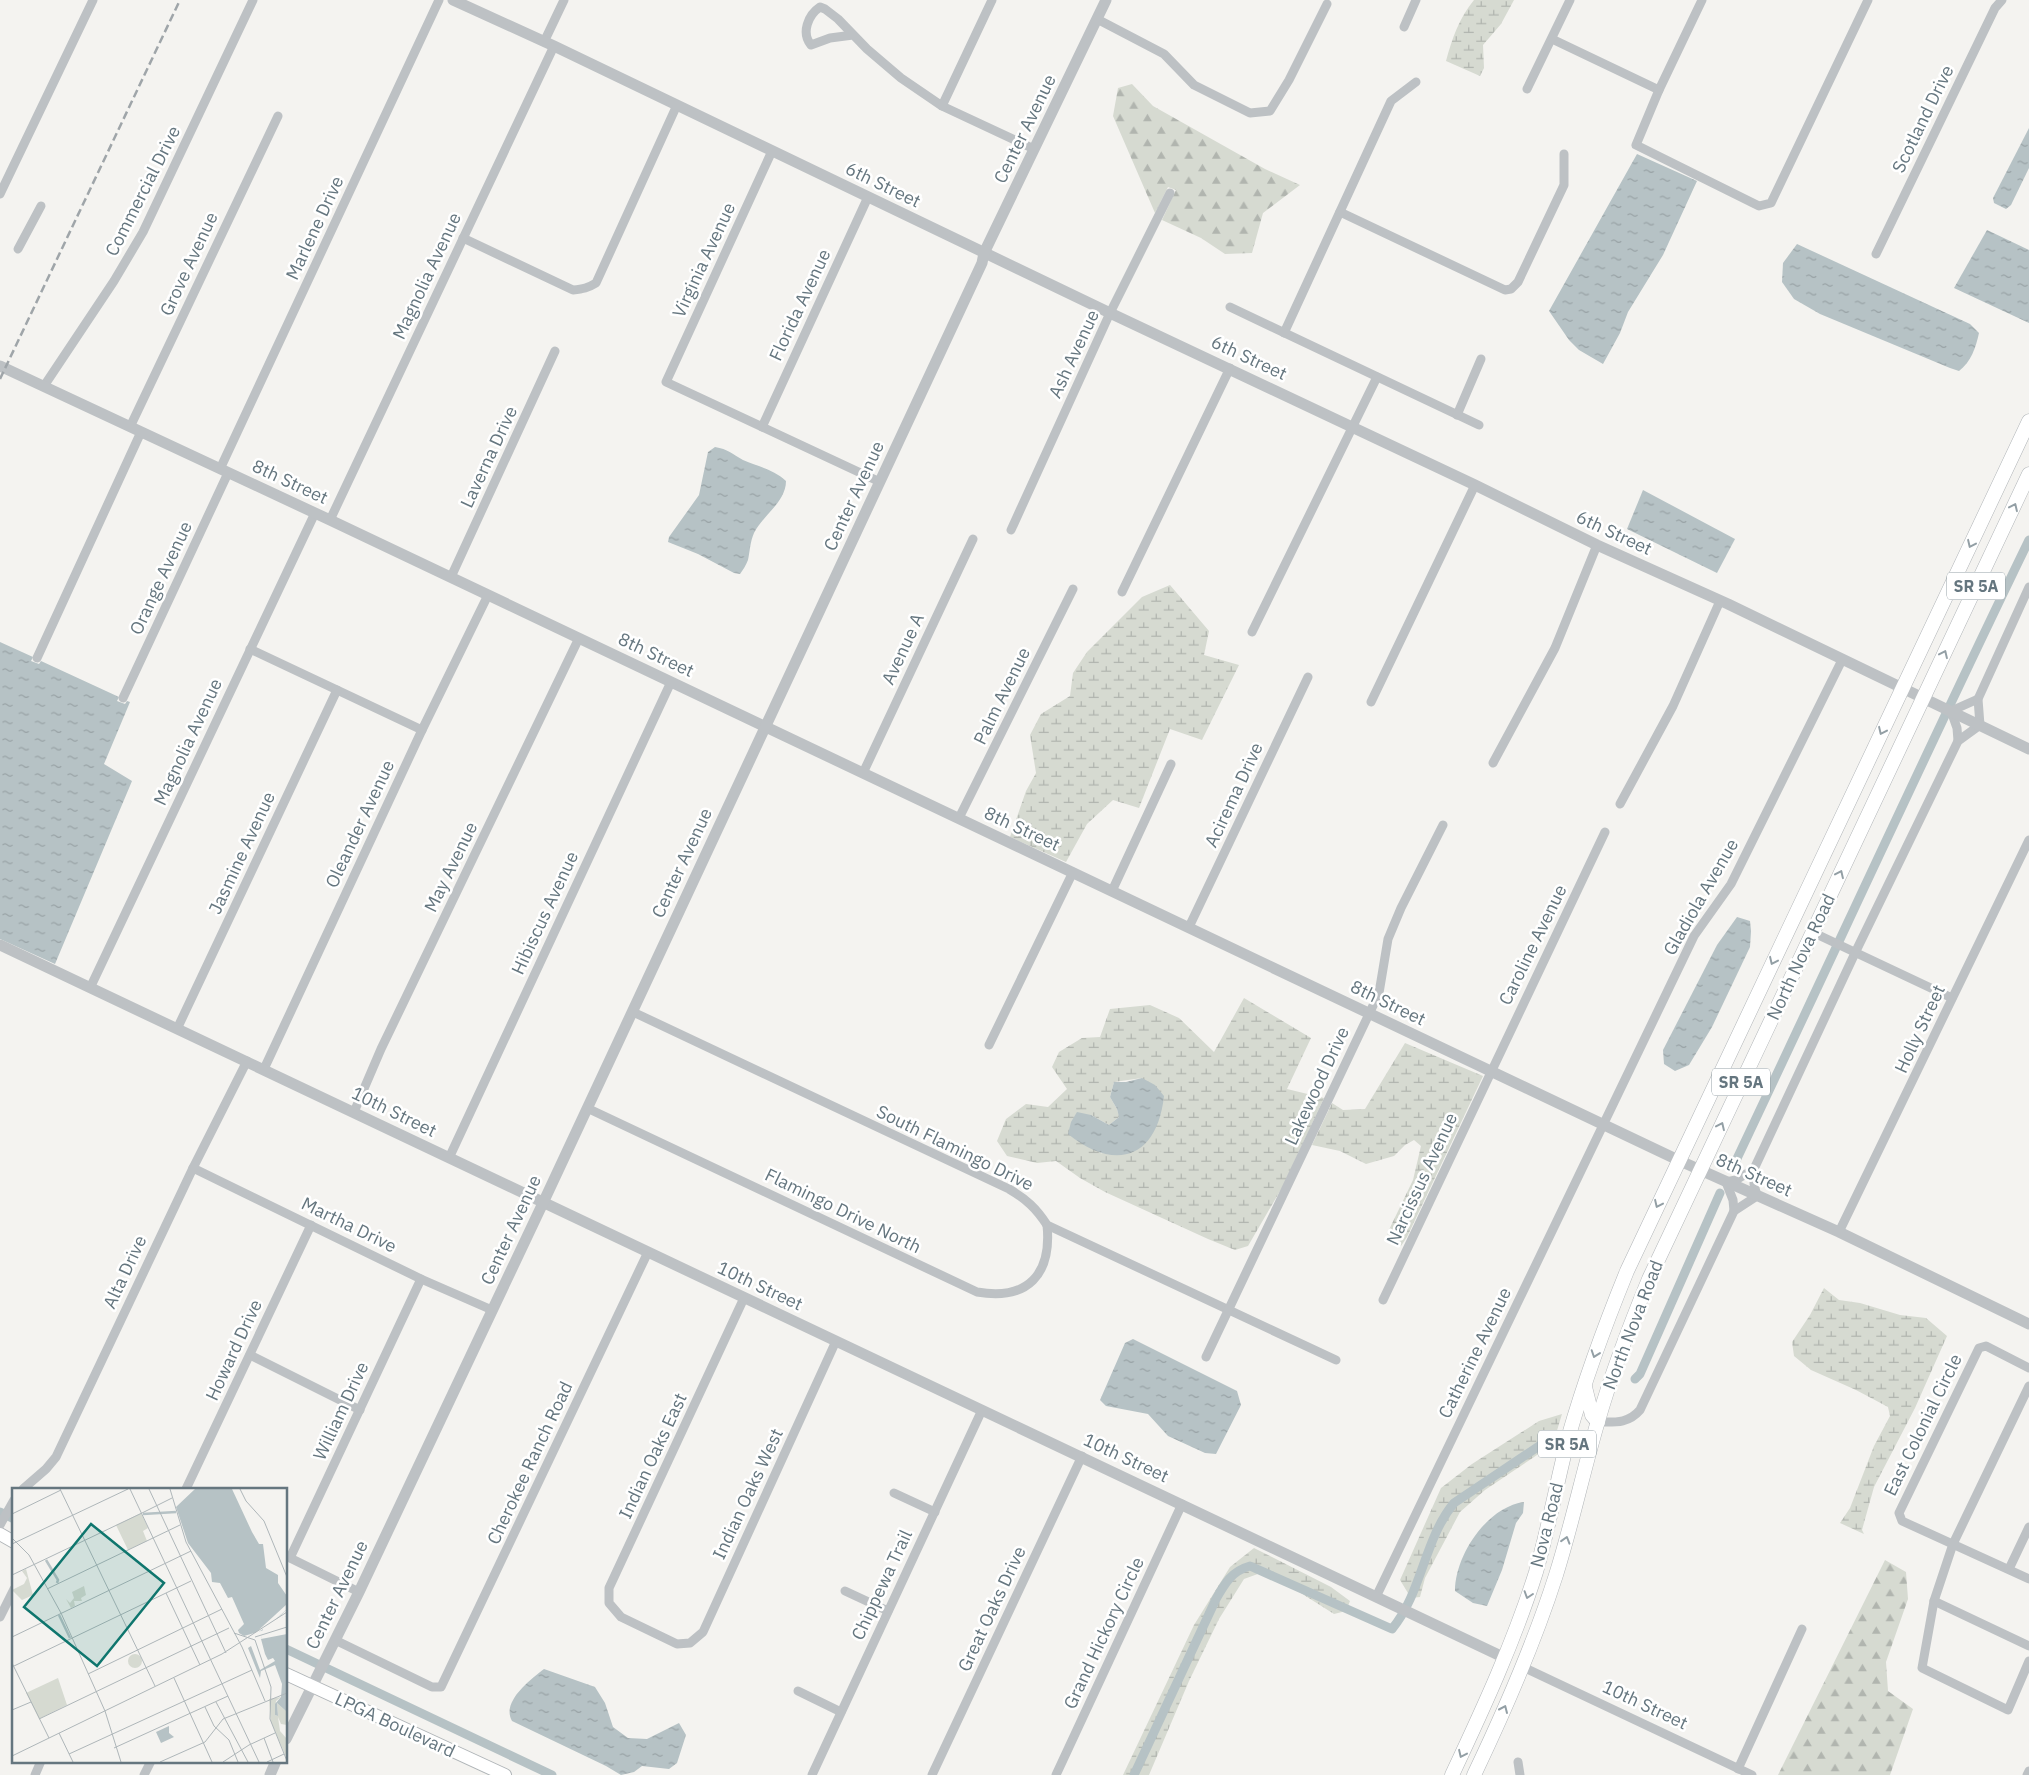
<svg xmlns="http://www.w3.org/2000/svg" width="2029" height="1775" font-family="'IBM Plex Sans',sans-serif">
  <defs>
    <pattern id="forest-firs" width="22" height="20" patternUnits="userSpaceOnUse" patternTransform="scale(1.25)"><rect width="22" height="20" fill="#d6dad1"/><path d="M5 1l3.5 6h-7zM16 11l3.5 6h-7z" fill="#b1b5af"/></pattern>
    <pattern id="wetland-marsh" width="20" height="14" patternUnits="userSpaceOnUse" patternTransform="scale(1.25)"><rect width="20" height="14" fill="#d6dad1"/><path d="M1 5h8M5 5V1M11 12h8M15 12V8" fill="none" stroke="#b1b5af"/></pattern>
    <pattern id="water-ripples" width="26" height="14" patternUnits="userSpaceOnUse" patternTransform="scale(1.25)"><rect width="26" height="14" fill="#b6c2c5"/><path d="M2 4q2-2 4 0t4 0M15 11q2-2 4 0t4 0" fill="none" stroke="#98a2a5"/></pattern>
  </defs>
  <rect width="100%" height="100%" fill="#f4f3f0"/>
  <g fill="url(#forest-firs)">
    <path d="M 1132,84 L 1153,106 L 1265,169 L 1300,185 L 1263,213 L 1252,253 L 1225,254 L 1201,238 L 1162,220 L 1176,190 L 1168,187 L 1155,213 L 1113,116 L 1118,88 Z"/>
    <path d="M 1885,1560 L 1906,1572 L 1908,1599 L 1886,1662 L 1888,1691 L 1913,1709 L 1890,1775 L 1778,1775 Z"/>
  </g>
  <g fill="url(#wetland-marsh)" fill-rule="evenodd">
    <path d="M 1474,0 L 1514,0 L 1501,24 L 1483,45 L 1484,68 L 1480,76 L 1446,61 C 1452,39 1459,18 1474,0 Z"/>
    <path d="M 1170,585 L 1209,631 L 1204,655 L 1239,665 L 1202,740 L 1170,729 L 1139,808 L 1113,800 L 1087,824 L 1066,862 L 1010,837 L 1026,791 L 1036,773 L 1030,735 L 1041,714 L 1070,696 L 1073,673 L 1087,652 L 1142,597 Z"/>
    <path d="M 1244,998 L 1311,1038 L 1287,1089 L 1324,1098 L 1283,1186 L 1248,1246 L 1235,1250 L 1208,1239 L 1105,1192 L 1080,1178 L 1056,1161 L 1037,1163 L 1007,1156 L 997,1141 L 1006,1119 L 1026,1104 L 1048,1107 L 1067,1089 L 1052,1067 L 1059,1052 L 1082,1038 L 1100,1037 L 1110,1009 L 1150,1005 L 1179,1018 L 1214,1052 ZM 1142,1078 L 1101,1154 L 1091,1115 L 1109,1125 L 1119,1117 L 1117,1109 L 1110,1097 L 1114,1082 Z"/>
    <path d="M 1405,1043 L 1483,1076 L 1407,1237 L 1401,1246 L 1387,1234 L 1413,1180 L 1421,1146 L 1414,1140 L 1405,1145 L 1394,1156 L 1366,1164 L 1340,1151 L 1312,1145 L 1332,1103 L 1343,1110 L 1365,1109 Z"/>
    <path d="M 1824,1288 L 1839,1300 L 1860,1303 L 1900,1315 L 1926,1318 L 1947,1336 L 1915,1408 L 1874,1487 L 1862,1530 L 1864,1534 L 1840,1523 L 1850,1508 L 1874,1446 L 1890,1416 L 1888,1407 L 1856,1390 L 1811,1370 L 1794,1356 L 1792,1342 L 1810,1315 Z"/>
    <path d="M 1562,1414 L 1552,1447 L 1546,1449 L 1485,1490 L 1460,1512 L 1425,1578 L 1420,1597 L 1411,1598 L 1400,1580 L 1441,1488 L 1472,1464 L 1539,1421 Z"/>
    <path d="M 1254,1548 L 1331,1587 L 1350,1601 L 1346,1611 L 1334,1614 L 1266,1571 L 1244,1579 L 1219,1619 L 1189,1681 L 1149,1775 L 1123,1775 L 1194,1625 L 1230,1567 Z"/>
  </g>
  <g fill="url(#water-ripples)">
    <path d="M 2029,128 L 2029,168 L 2011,205 L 2006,209 L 1994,203 L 1993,198 Z"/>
    <path d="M 1637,154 L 1697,181 L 1663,255 L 1628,312 L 1620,333 L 1603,364 L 1579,350 L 1569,340 L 1549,311 Z"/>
    <path d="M 1987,230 L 2029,250 L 2029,323 L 1954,288 Z"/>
    <path d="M 1797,244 L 1970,324 L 1979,333 C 1976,347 1971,362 1959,371 L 1950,368 L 1820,314 L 1794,299 L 1782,282 L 1783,263 Z"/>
    <path d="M 715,447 C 728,449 732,454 743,460 C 759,467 773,469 786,481 C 786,502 763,515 754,533 C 750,542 750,551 748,560 C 746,565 743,570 740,574 L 734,573 L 698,554 L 668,542 L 669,537 L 699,495 L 708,452 Z"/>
    <path d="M 1643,490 L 1735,539 L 1717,573 L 1627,529 Z"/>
    <path d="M 0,642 L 33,657 L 31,661 L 39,664 L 41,661 L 119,697 L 117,701 L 125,704 L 127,701 L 130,702 L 104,764 L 132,781 L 55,964 L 0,939 Z"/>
    <path d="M 1737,917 L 1750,921 L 1751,931 L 1750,947 L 1712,1027 L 1689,1065 L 1675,1071 L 1664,1064 L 1663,1050 L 1717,945 Z"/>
    <path d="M 1142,1078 L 1155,1085 L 1164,1096 C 1157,1159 1115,1172 1068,1134 L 1071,1122 L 1077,1112 L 1091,1115 L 1109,1125 L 1119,1117 L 1117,1109 L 1110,1097 L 1114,1082 L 1126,1082 Z"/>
    <path d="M 1133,1339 L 1237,1391 L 1241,1405 L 1216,1454 L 1205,1453 L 1168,1436 L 1148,1414 L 1106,1406 L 1100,1400 L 1125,1343 Z"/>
    <path d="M 1524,1502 L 1523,1513 L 1516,1523 L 1502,1570 L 1487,1606 L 1473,1603 L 1455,1591 C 1455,1555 1487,1507 1524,1502 Z"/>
    <path d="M 544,1669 L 595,1687 L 605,1703 L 613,1727 L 628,1738 L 647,1739 L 679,1723 L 686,1735 L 677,1763 L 669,1769 L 642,1766 L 634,1772 L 621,1775 L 606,1766 L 512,1721 C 501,1702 530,1680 544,1669 Z"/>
  </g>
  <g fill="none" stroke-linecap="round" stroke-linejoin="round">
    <g stroke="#b6c2c5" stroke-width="9">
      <path d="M 1733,1167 C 1832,958 1928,748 2029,540"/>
      <path d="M 1635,1379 L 1640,1374 L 1720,1193"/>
      <path d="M 0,1512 L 14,1519"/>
      <path d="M 286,1649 L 552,1775"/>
      <path d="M 1134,1775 L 1216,1599 C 1225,1583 1232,1571 1250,1566 L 1392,1629 C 1422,1593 1424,1539 1454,1503 L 1548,1440"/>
    </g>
    <defs>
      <g id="secondary">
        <path d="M 0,1534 L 14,1542"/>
        <path d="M 286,1674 L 505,1775"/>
      </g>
      <g id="primary">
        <path d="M 1585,1387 L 1592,1415 L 1598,1422"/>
        <path d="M 1452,1775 C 1483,1709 1514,1642 1536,1572 C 1549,1527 1557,1481 1569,1435 C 1585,1379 1605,1325 1627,1271 L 2029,421"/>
        <path d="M 1474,1775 C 1505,1710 1534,1644 1556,1575 C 1572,1524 1583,1472 1598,1421 C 1612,1372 1630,1325 1649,1279 L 2029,474"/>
      </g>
    </defs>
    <use href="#secondary" stroke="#b0b5b8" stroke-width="14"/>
    <use href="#primary" stroke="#b1b5b8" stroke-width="15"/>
    <g stroke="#bdc1c4" stroke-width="9">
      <path d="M 1702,0 L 1659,90 L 1636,145 L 1759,206 L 1771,203 L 1868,0"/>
      <path d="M 1097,19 L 1164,54 L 1194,85 L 1250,113 L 1270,111 L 1289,80 L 1327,4"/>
      <path d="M 1404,27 L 1416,0"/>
      <path d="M 853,35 L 830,38 L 811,45 C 801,33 808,15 820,7 L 825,9 L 838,19 L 867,49 L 901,78 L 942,106 L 1034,149"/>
      <path d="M 1552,39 L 1659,90"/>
      <path d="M 544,42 L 564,0"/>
      <path d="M 1527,89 L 1570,0"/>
      <path d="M 942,106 L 992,0"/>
      <path d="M 772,151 L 666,382 L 880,482"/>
      <path d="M 0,194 L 93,0"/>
      <path d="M 1340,212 L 1505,290 L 1511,289 L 1518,282 L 1564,185 L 1564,154"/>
      <path d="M 463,238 L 573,290 C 583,289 588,288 596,283 L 677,105"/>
      <path d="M 18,249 L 41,206"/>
      <path d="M 1876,254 L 1995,8 L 2002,0"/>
      <path d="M 1230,307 L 1479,425"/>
      <path d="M 1284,333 L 1391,101 L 1416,82"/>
      <path d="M 44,386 L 114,281 L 143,232 L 253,0"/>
      <path d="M 1457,415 L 1481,359"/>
      <path d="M 130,427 L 278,116"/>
      <path d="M 762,427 L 868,197"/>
      <path d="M 220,469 L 439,0"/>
      <path d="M 330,520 L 554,46"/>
      <path d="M 1011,530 L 1110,313 L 1170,193"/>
      <path d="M 451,577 L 555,351"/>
      <path d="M 1122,592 L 1230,368"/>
      <path d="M 1252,632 L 1377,377"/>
      <path d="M 250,649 L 422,730"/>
      <path d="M 37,658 L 141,432"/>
      <path d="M 123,698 L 228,473"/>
      <path d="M 1371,702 L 1475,485"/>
      <path d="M 1958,741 L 1957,728 L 1951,711 L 1978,699"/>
      <path d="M 1493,763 L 1555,648 L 1597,545"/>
      <path d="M 863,773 L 973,539"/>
      <path d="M 1620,804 L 1673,706 L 1720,601"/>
      <path d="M 959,818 L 1073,589"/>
      <path d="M 1112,891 L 1171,764"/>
      <path d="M 1189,927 L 1308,677"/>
      <path d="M 1812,932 L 1952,998"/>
      <path d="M 91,986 L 315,513"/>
      <path d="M 633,1012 L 1009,1189 C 1026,1199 1036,1208 1047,1225 L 1336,1360"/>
      <path d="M 177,1029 L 337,690"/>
      <path d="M 989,1045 L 1073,872"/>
      <path d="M 264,1069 L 422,730 L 488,595"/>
      <path d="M 587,1108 L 977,1292 C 1028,1301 1052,1274 1047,1225"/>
      <path d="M 354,1112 L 381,1049 L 579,638"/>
      <path d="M 449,1158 L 671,682"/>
      <path d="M 193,1168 L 421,1279 L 492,1310"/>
      <path d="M 1734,1211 L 1733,1200 L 1726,1182 L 1736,1180 L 1754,1169"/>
      <path d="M 1839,1232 L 2029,840"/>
      <path d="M 744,1298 L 609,1588 L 609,1603 L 621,1617 L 677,1644 L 690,1643 L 703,1632 L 836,1341"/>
      <path d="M 1383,1300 L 1605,832"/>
      <path d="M 250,1355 L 360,1410"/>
      <path d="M 1206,1357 L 1379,993 L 1388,939 L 1401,908 L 1443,825"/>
      <path d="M 2029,1368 L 1986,1346 L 1979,1348 L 1899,1513 L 1902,1521 L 2029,1579"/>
      <path d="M 2029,1386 L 1953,1544 L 1934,1601 L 1922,1668 L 2008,1710 L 2029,1661"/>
      <path d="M 1598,1422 C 1614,1422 1628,1424 1640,1410 L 1734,1211 L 1757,1196 L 1754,1184 L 1754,1169 L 1856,951 L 1958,741 L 1980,725 L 1978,699 L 2029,587"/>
      <path d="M 23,1489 L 46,1469 L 56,1457 L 193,1168 L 247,1061"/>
      <path d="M 186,1489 L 311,1225"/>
      <path d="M 894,1493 L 935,1512"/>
      <path d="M 0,1525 L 14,1500"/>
      <path d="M 286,1556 L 359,1592"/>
      <path d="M 290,1558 L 421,1279"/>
      <path d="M 2009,1569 L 2029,1527"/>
      <path d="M 845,1591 L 888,1611"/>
      <path d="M 1376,1597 L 1694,936 L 1731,884 L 1842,660"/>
      <path d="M 1934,1601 L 2029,1646"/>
      <path d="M 0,1617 L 14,1589"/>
      <path d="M 335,1640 L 432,1687 L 441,1687 L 648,1252"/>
      <path d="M 1523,1667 L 1752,1775"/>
      <path d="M 798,1691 L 841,1712"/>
      <path d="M 1518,1762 L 1520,1775"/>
      <path d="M 1738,1769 L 1802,1629"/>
      <path d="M 35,1775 L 41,1761"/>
      <path d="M 144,1775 L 151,1761"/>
      <path d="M 812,1775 L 982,1410"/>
      <path d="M 932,1775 L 1082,1456"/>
      <path d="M 1056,1775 L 1182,1504"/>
      <path d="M 2027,1775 L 2029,1771"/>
    </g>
    <g stroke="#bdc1c4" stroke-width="11">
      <path d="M 453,0 L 554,46 L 1110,313 L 1475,485 L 1597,545 L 1728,604 L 2029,749"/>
      <path d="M 0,366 L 330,520 L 1678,1160 L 1839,1232 L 2029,1324"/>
      <path d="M 0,945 L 1505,1658"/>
      <path d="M 286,1739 L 359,1592 L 543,1203 L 982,263 L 984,253 L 1106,0"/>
      <path d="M 270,1775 L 276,1761"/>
    </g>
    <use href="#secondary" stroke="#fff" stroke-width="12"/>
    <use href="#primary" stroke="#fff" stroke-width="14"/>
    <path stroke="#9fa5a9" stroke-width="2.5" stroke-dasharray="8 4" stroke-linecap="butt" d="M 0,379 L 180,0"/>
  </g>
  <defs><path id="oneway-chevron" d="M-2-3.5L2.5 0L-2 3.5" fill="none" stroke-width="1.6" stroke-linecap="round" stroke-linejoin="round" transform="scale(1.25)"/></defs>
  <g stroke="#939fa5">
    <use href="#oneway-chevron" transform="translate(2014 507) rotate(-65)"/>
    <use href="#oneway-chevron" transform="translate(1971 544) rotate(115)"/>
    <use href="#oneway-chevron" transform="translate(1944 654) rotate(-65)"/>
    <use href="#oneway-chevron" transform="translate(1882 731) rotate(115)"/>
    <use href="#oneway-chevron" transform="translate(1840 874) rotate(-65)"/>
    <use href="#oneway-chevron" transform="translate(1773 961) rotate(115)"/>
    <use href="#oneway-chevron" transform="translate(1721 1126) rotate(-65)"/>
    <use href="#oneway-chevron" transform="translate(1658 1204) rotate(115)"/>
    <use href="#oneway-chevron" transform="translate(1595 1354) rotate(109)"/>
    <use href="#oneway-chevron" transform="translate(1566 1540) rotate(-73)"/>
    <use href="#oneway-chevron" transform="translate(1528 1595) rotate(108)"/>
    <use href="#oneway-chevron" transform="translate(1504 1709) rotate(-66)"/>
    <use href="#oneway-chevron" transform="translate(1462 1754) rotate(115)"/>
  </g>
  <g text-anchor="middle" stroke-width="5" stroke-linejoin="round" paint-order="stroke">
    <g fill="#fff" stroke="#939fa5" stroke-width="1">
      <rect x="1947" y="572.5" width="58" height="27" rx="4"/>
      <rect x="1712" y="1068.5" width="58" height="27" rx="4"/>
      <rect x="1538" y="1430.5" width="58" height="27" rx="4"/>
    </g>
    <g font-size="16" font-weight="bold" fill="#65767f">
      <text x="1976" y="592">SR 5A</text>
      <text x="1741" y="1088">SR 5A</text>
      <text x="1567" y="1450">SR 5A</text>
    </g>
    <g font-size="18" fill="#65767f" stroke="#fff">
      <text transform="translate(1923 119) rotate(-64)" y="6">Scotland Drive</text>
      <text transform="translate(1025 129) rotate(-64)" y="6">Center Avenue</text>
      <text transform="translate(883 185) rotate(26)" y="6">6th Street</text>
      <text transform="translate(143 191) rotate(-63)" y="6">Commercial Drive</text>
      <text transform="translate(315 228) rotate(-65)" y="6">Marlene Drive</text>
      <text transform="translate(704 260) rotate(-65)" y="6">Virginia Avenue</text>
      <text transform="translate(189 264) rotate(-65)" y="6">Grove Avenue</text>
      <text transform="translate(427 276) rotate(-65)" y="6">Magnolia Avenue</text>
      <text transform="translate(800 305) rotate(-65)" y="6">Florida Avenue</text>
      <text transform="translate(1074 354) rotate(-65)" y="6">Ash Avenue</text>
      <text transform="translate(1249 358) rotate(25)" y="6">6th Street</text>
      <text transform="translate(489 457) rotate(-65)" y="6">Laverna Drive</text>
      <text transform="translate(290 482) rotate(25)" y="6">8th Street</text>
      <text transform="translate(854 496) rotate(-65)" y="6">Center Avenue</text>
      <text transform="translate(1614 533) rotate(25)" y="6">6th Street</text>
      <text transform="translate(161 578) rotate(-65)" y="6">Orange Avenue</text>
      <text transform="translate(903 649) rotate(-65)" y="6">Avenue A</text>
      <text transform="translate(656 655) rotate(25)" y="6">8th Street</text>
      <text transform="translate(1002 696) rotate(-64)" y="6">Palm Avenue</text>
      <text transform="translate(188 742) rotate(-65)" y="6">Magnolia Avenue</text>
      <text transform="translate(1234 795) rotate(-65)" y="6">Acirema Drive</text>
      <text transform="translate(360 824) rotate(-65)" y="6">Oleander Avenue</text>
      <text transform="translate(1022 829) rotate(25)" y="6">8th Street</text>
      <text transform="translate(242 853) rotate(-65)" y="6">Jasmine Avenue</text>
      <text transform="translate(682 863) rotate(-65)" y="6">Center Avenue</text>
      <text transform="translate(451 867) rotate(-64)" y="6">May Avenue</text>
      <text transform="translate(1701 897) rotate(-60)" y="6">Gladiola Avenue</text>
      <text transform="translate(545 913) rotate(-65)" y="6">Hibiscus Avenue</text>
      <text transform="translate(1533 945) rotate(-64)" y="6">Caroline Avenue</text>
      <text transform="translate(1801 957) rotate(-65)" y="6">North Nova Road</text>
      <text transform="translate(1388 1003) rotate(26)" y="6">8th Street</text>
      <text transform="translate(1920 1029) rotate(-65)" y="6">Holly Street</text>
      <text transform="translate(1317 1086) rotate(-65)" y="6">Lakewood Drive</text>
      <text transform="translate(394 1112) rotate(26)" y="6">10th Street</text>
      <text transform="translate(955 1148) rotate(26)" y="6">South Flamingo Drive</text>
      <text transform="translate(1754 1175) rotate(24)" y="6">8th Street</text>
      <text transform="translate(1422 1179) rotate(-65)" y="6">Narcissus Avenue</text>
      <text transform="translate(843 1211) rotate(26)" y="6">Flamingo Drive North</text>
      <text transform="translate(349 1225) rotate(26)" y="6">Martha Drive</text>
      <text transform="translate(511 1230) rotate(-65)" y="6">Center Avenue</text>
      <text transform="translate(125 1272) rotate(-65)" y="6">Alta Drive</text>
      <text transform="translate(760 1286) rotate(25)" y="6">10th Street</text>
      <text transform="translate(1633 1325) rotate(-69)" y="6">North Nova Road</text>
      <text transform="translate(234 1350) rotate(-65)" y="6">Howard Drive</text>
      <text transform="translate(1475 1353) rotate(-64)" y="6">Catherine Avenue</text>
      <text transform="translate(341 1411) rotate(-65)" y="6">William Drive</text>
      <text transform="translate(1923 1425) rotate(-64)" y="6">East Colonial Circle</text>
      <text transform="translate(653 1456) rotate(-65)" y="6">Indian Oaks East</text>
      <text transform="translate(1126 1458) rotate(25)" y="6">10th Street</text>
      <text transform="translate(530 1463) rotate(-65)" y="6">Cherokee Ranch Road</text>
      <text transform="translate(748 1494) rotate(-65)" y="6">Indian Oaks West</text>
      <text transform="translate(1547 1525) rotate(-76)" y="6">Nova Road</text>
      <text transform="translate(882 1585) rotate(-65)" y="6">Chippewa Trail</text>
      <text transform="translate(337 1595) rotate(-64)" y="6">Center Avenue</text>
      <text transform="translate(992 1609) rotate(-65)" y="6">Great Oaks Drive</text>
      <text transform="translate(1104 1633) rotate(-65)" y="6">Grand Hickory Circle</text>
      <text transform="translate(1645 1705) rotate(25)" y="6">10th Street</text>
      <text transform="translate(395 1725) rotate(25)" y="6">LPGA Boulevard</text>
    </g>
  </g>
  <g transform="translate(12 1488)">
    <rect width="275" height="275" fill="#f4f3f0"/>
    <path d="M 14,81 L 21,107 L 10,112 L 0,102 L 12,96 L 15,90 L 10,83 ZM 72,98 L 74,107 L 69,110 L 70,113 L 62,113 L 63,118 L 59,120 L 54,111 L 58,115 L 62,110 L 60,104 ZM116 173a7 7 0 1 1 14 0a7 7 0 1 1-14 0Z" fill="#d6dad1"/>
    <path d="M 129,25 L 136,40 L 131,43 L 135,53 L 116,62 L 104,37 ZM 46,190 L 55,217 L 27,231 L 14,205 ZM 269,209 L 264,213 L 263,227 L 266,228 L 265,215 L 275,224 L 275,237 L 269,236 L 266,229 L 268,243 L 275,251 L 275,271 L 259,234 L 257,211 Z" fill="#d6dad1"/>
    <path d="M 183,1 L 220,1 L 240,44 L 247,56 L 251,56 L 254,80 L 266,87 L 266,95 L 275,108 L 275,121 L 264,132 L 275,128 L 275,224 L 265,215 L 266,228 L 263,227 L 263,216 L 269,209 L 270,196 L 263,177 L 249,183 L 248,190 L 236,160 L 239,158 L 248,182 L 263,173 L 261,170 L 256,172 L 253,166 L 249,151 L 252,142 L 232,148 L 227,145 L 226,142 L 232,136 L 220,109 L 216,110 L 208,95 L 200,94 L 199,85 L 176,55 L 164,19 ZM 157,238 L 157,245 L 162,249 L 149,255 L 144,244 Z" fill="#b6c2c5"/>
    <path d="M 275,116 L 275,121 L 264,131 L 275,128 L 275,146 L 249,151 L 251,141 L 238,150 Z" fill="#f4f3f0"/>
    <path fill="none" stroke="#b6c2c5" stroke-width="2.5" d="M 131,26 L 164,24M 34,72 L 46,92 L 45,95M 47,127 L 58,150"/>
    <path fill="none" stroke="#aeb6b9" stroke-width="1" d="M 48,1 L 143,198M 118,1 L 247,274M 137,1 L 214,165M 158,1 L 174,54 L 230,159 L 253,213M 228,1 L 234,13 L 252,33 L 275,89M 130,25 L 160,10M 0,26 L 49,2M 0,50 L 17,67 L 49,125 L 93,223 L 109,274M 0,56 L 116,1M 0,87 L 130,25M 35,101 L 168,37M 154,105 L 188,177M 222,145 L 243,152 L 259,199 L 258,231 L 275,273M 0,149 L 179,63M 243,149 L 275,139M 0,175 L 37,250M 2,178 L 179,93M 76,186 L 210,121M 162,190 L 200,274M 204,214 L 236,274M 193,219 L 202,238 L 217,252 L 226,274M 0,222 L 19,214M 27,231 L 217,140M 47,245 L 61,274M 252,250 L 261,274M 102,260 L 216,208M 57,266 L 240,182M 0,268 L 210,166 L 275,124M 148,274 L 193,254 L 211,231 L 275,205M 211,274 L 237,257 L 263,245M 255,274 L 272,266"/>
    <path fill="#0f766e" fill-opacity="0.15" stroke="#0f766e" stroke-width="2.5" d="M 79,36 L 152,95 L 85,178 L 12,119 Z"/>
    <rect width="275" height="275" fill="none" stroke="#65767f" stroke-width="2.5"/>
  </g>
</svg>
